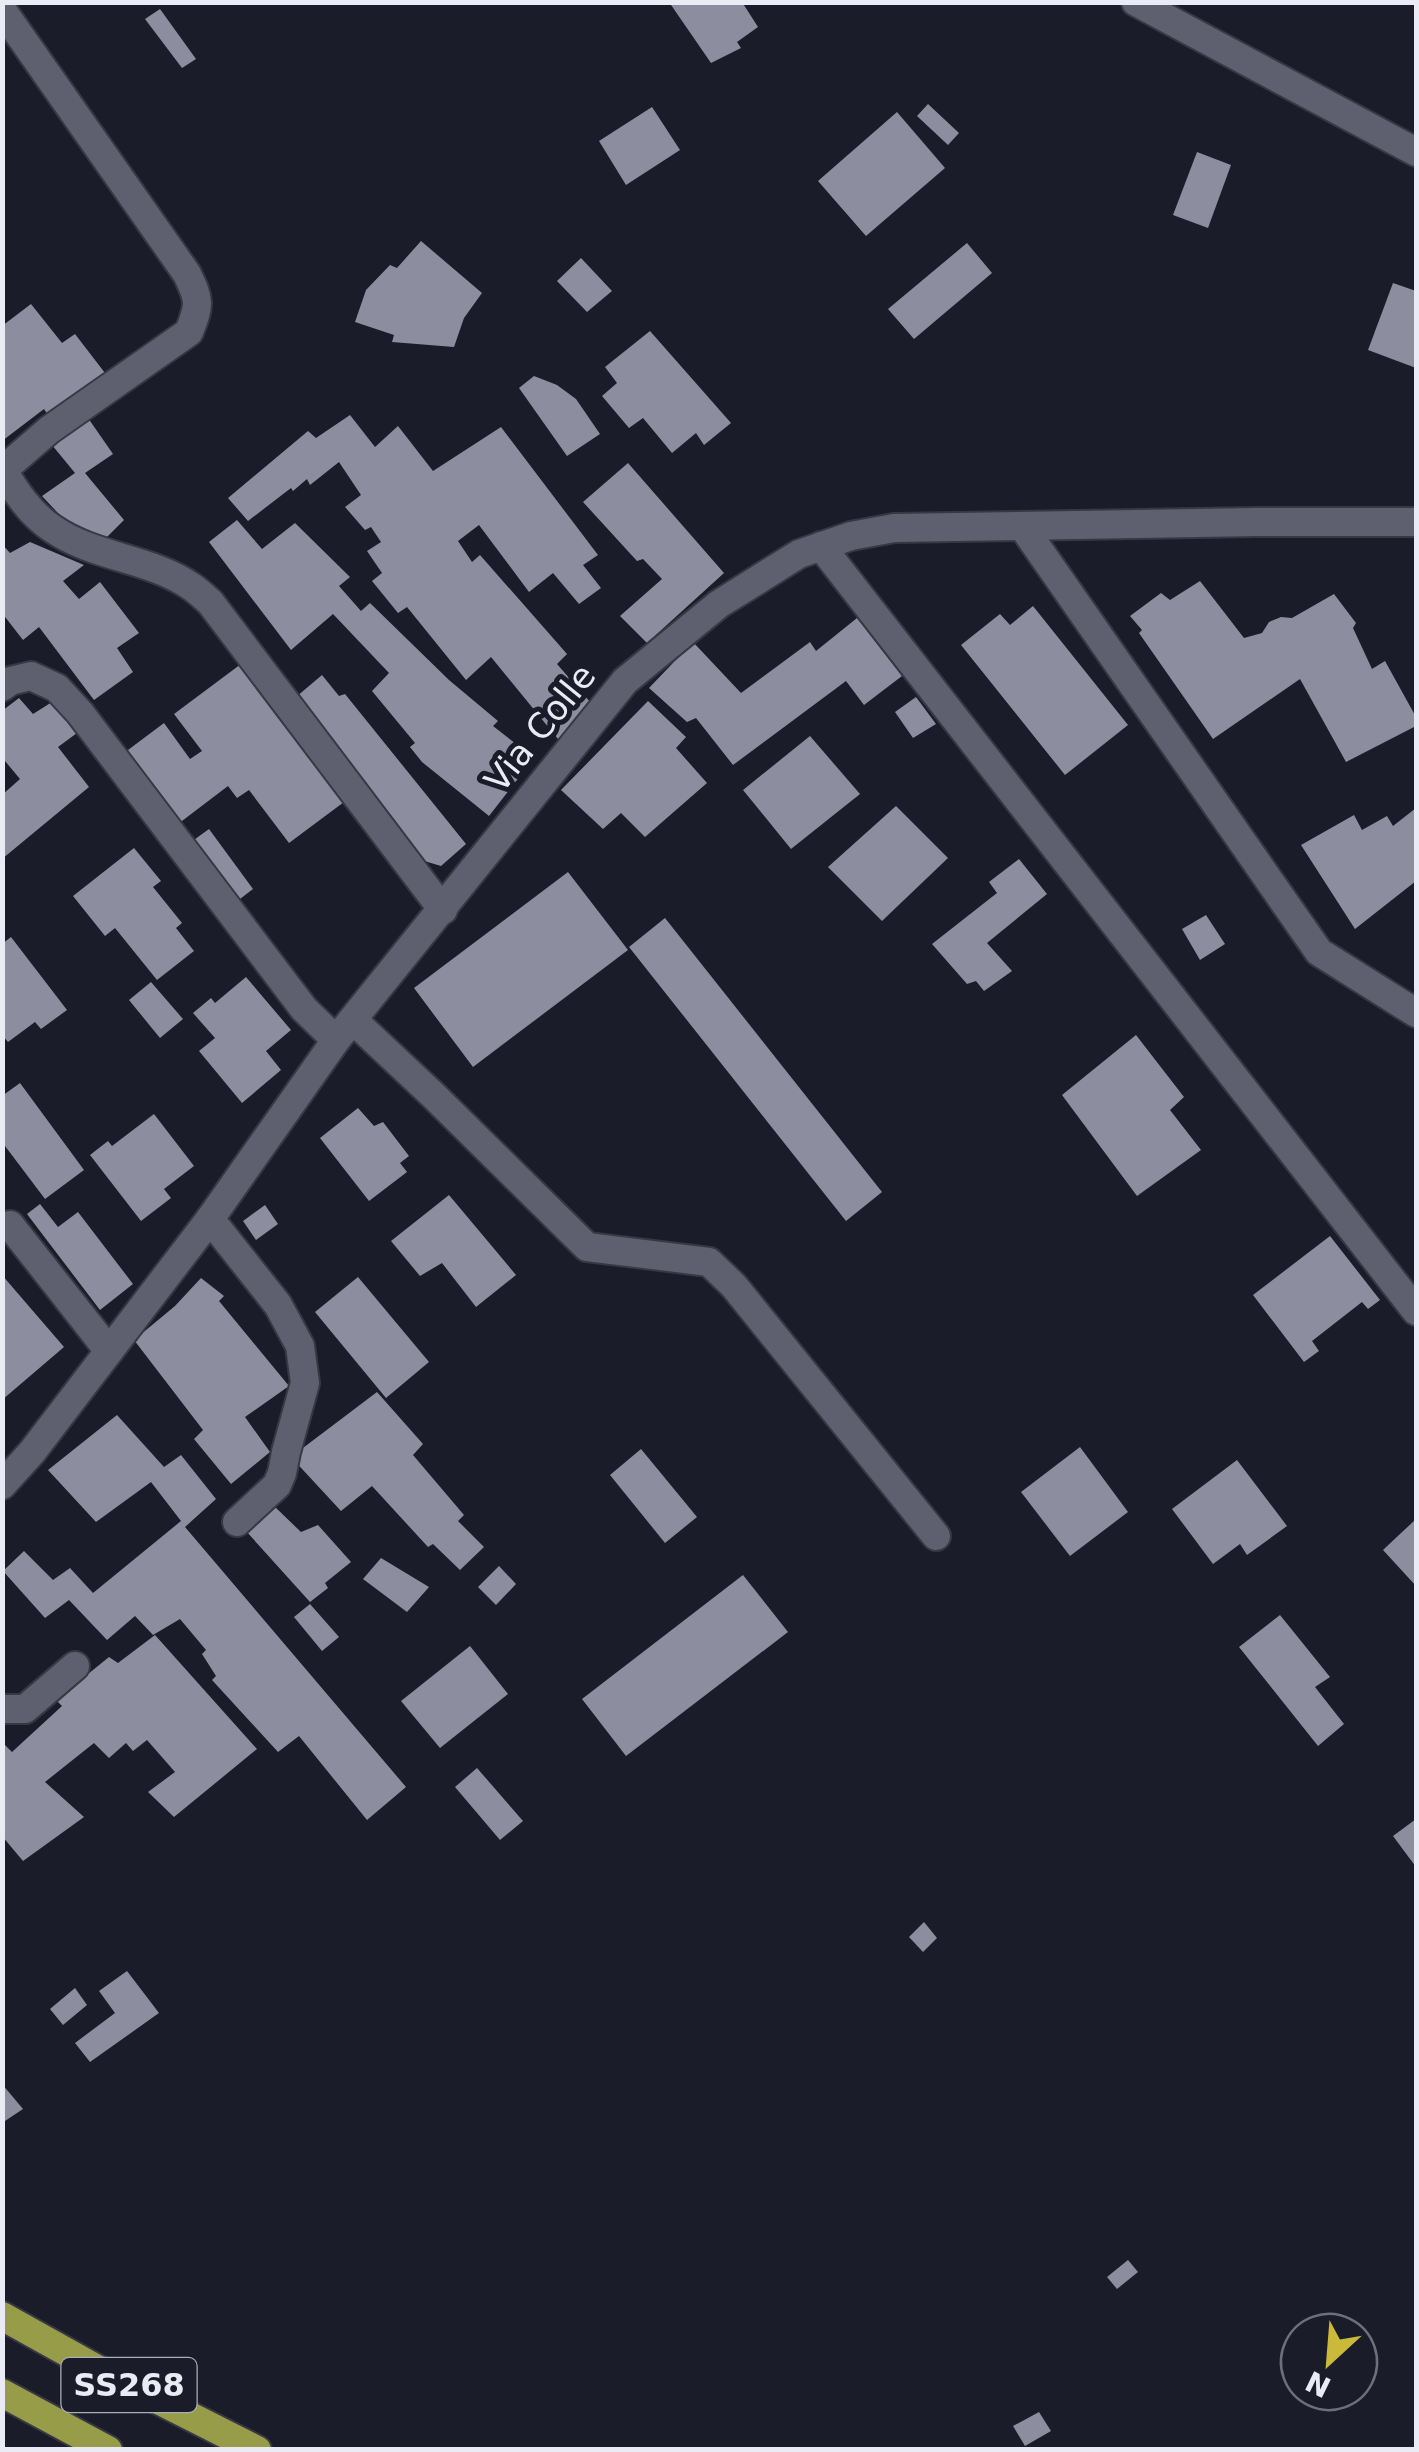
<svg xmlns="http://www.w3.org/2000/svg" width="1419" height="2452" font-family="'DejaVu Sans',sans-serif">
  <rect width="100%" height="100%" fill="#1b1c29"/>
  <g fill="#8c8e9f">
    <path d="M 669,2 L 742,2 L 758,27 L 737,42 L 741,48 L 711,63 Z"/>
    <path d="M 160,9 L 196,59 L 182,68 L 145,19 Z"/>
    <path d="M 928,104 L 959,133 L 948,145 L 917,116 Z"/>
    <path d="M 652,107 L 680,150 L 626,185 L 599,141 Z"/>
    <path d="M 897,112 L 945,168 L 866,236 L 818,181 Z"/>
    <path d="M 1197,152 L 1231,165 L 1208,228 L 1173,215 Z"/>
    <path d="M 421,241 L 482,293 L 464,318 L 454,347 L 392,342 L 394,335 L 355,322 L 366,290 L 390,265 L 397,268 Z"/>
    <path d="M 967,243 L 992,273 L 914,339 L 888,309 Z"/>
    <path d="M 581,258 L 612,291 L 587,312 L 557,281 Z"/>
    <path d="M 1393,283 L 1416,291 L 1416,368 L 1368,350 Z"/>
    <path d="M 31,304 L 62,343 L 75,334 L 105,373 L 48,415 L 44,409 L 2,441 L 2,326 Z"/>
    <path d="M 650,331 L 731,423 L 704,445 L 696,433 L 672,453 L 643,418 L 629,428 L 602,396 L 617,383 L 605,367 Z"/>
    <path d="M 534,376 L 557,385 L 576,399 L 600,434 L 567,456 L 519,388 Z"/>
    <path d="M 350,415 L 375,447 L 398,426 L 433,471 L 501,427 L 598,555 L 583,565 L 601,588 L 579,604 L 553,573 L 529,592 L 479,525 L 458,541 L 472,562 L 480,555 L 567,654 L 557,664 L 591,703 L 558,739 L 491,657 L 466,680 L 407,607 L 398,613 L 372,581 L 382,573 L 367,551 L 381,542 L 371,527 L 365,530 L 345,507 L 361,495 L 339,462 L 310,485 L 307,479 L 293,491 L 291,488 L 248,521 L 228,498 L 308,431 L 316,438 Z"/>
    <path d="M 88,418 L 113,454 L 85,473 L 124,520 L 107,537 L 92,541 L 84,541 L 42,496 L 75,473 L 52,445 Z"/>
    <path d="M 628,463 L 724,573 L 647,643 L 620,616 L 662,579 L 643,559 L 637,561 L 583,502 Z"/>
    <path d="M 237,520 L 262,549 L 295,523 L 350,577 L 339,586 L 361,611 L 370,603 L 449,680 L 498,721 L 493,726 L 534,758 L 489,816 L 422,762 L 410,747 L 415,743 L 372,691 L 389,673 L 333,614 L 291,650 L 209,542 Z"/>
    <path d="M 30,542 L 84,565 L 63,581 L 79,599 L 100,582 L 139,633 L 117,648 L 133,672 L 94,700 L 39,627 L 23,640 L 2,613 L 2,544 L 10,553 Z"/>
    <path d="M 1200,581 L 1244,638 L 1262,633 L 1269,622 L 1281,617 L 1292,618 L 1334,594 L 1356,623 L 1353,628 L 1372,669 L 1385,661 L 1416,717 L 1416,726 L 1346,762 L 1300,679 L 1213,739 L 1139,633 L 1142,630 L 1130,616 L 1161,593 L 1170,600 Z"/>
    <path d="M 1033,606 L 1128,725 L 1065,775 L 961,645 L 1000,614 L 1010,625 Z"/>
    <path d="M 857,618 L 902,676 L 864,705 L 846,681 L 733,765 L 696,718 L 687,722 L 649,688 L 693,642 L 741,693 L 810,642 L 816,651 Z"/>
    <path d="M 241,664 L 344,802 L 289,843 L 249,790 L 237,798 L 228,786 L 178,824 L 124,753 L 164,723 L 190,759 L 202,751 L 174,714 Z"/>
    <path d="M 322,675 L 339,696 L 345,694 L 466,844 L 441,866 L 421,860 L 296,697 Z"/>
    <path d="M 916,697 L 936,724 L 913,738 L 895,712 Z"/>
    <path d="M 19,698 L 33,714 L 52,702 L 77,733 L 58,747 L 89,787 L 2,859 L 2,795 L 20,779 L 5,761 L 2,762 L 2,711 Z"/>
    <path d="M 648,701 L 686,737 L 676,748 L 707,783 L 645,837 L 621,813 L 603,829 L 561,790 Z"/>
    <path d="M 810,736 L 860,794 L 791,849 L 743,790 Z"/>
    <path d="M 896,806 L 948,858 L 882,921 L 828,867 Z"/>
    <path d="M 1416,808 L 1416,881 L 1355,929 L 1301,845 L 1354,815 L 1362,830 L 1387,816 L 1393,826 Z"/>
    <path d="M 209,829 L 253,889 L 236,902 L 191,842 Z"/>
    <path d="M 134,848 L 161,881 L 153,887 L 182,923 L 176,928 L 194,951 L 157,980 L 115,928 L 105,936 L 73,896 Z"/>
    <path d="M 1019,859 L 1047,894 L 987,943 L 1012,971 L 984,991 L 976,981 L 967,984 L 932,944 L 997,893 L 989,882 Z"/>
    <path d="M 568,872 L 628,950 L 473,1067 L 414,988 Z"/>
    <path d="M 1206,915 L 1225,944 L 1200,960 L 1182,929 Z"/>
    <path d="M 665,918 L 882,1192 L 846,1221 L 629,947 Z"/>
    <path d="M 11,937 L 67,1010 L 41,1029 L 35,1022 L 8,1042 L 2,1035 L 2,944 Z"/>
    <path d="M 246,977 L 291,1030 L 266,1051 L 281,1070 L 242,1103 L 199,1051 L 215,1038 L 193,1013 L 211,998 L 215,1003 Z"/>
    <path d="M 151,982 L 183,1019 L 160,1038 L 129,1000 Z"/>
    <path d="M 1136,1035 L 1184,1097 L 1170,1110 L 1201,1150 L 1137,1196 L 1062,1095 Z"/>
    <path d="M 20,1083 L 84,1170 L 45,1199 L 2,1142 L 2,1096 Z"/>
    <path d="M 358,1108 L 374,1126 L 383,1122 L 409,1156 L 400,1163 L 407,1172 L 369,1201 L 320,1138 Z"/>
    <path d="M 154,1114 L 194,1166 L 164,1189 L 171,1198 L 141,1221 L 90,1155 L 108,1141 L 112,1146 Z"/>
    <path d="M 449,1195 L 516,1275 L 476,1307 L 442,1263 L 420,1276 L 391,1241 Z"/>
    <path d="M 40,1204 L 58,1227 L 78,1212 L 133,1284 L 100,1310 L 27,1214 Z"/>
    <path d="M 265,1205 L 278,1224 L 256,1240 L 243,1221 Z"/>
    <path d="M 1330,1236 L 1380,1300 L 1368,1309 L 1362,1302 L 1312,1341 L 1319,1351 L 1304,1362 L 1253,1295 Z"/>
    <path d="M 2,1275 L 64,1347 L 2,1400 Z"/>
    <path d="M 358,1277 L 429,1362 L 386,1398 L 315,1312 Z"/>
    <path d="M 201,1278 L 224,1296 L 219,1301 L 289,1386 L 245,1417 L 270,1452 L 231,1484 L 194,1439 L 203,1430 L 134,1340 L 175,1306 Z"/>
    <path d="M 377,1392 L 423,1444 L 413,1455 L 464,1515 L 458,1521 L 484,1547 L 460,1570 L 433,1544 L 428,1547 L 372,1486 L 341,1511 L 291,1457 Z"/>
    <path d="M 117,1415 L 164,1467 L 181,1455 L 216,1499 L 185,1527 L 406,1787 L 367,1820 L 299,1736 L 278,1752 L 212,1680 L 216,1676 L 202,1654 L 206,1650 L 180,1619 L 153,1635 L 135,1616 L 107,1640 L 69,1600 L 45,1618 L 3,1571 L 24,1551 L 53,1580 L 70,1568 L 93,1593 L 181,1521 L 151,1482 L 96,1522 L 48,1470 Z"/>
    <path d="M 1080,1447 L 1128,1512 L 1070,1556 L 1021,1492 Z"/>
    <path d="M 641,1449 L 697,1517 L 665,1543 L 610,1475 Z"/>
    <path d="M 1237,1460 L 1287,1526 L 1247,1555 L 1240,1544 L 1213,1564 L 1172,1509 Z"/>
    <path d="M 274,1506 L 301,1532 L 318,1525 L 351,1562 L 325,1583 L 328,1588 L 310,1602 L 246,1531 Z"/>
    <path d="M 1416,1519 L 1416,1586 L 1383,1550 Z"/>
    <path d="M 381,1558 L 429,1587 L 407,1612 L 363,1579 Z"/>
    <path d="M 499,1566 L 516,1584 L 496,1605 L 478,1587 Z"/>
    <path d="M 743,1575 L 788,1632 L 626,1756 L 582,1699 Z"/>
    <path d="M 310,1604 L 339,1637 L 322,1651 L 294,1617 Z"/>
    <path d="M 1280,1615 L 1330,1677 L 1315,1687 L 1344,1724 L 1318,1746 L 1239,1647 Z"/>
    <path d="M 155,1635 L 257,1749 L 174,1817 L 148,1792 L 175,1772 L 147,1740 L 133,1751 L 126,1743 L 109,1758 L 94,1743 L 45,1782 L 84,1817 L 23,1861 L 2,1836 L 2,1742 L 12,1752 L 62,1706 L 56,1700 L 109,1657 L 118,1663 Z"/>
    <path d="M 470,1646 L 508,1694 L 440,1748 L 401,1701 Z"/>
    <path d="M 477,1768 L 523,1821 L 500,1840 L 455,1787 Z"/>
    <path d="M 1416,1819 L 1416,1867 L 1393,1836 Z"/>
    <path d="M 924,1922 L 937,1938 L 923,1952 L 909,1937 Z"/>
    <path d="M 127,1971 L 159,2013 L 90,2062 L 75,2043 L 115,2013 L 99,1991 Z"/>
    <path d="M 75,1988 L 87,2005 L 63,2025 L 50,2009 Z"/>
    <path d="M 2,2084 L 23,2109 L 2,2123 Z"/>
    <path d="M 1128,2260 L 1138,2272 L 1117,2289 L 1107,2277 Z"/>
    <path d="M 1039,2412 L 1051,2431 L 1025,2446 L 1013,2426 Z"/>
  </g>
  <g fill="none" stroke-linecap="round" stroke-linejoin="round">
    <defs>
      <g id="minor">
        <path d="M 2,10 L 187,274 C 200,301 200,304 189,332 L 49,430 L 3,470"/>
        <path d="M 2,469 C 16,492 30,514 53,529 C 95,558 151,558 192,587 C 198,591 204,597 210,602 L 443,910"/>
        <path d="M 1023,527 L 1319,952 L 1416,1013"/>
        <path d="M 821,546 L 1416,1311"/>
        <path d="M 2,687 L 10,681 L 31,676 L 57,688 L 80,713 L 304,1009 L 336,1040"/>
        <path d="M 353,1020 L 434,1096 L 587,1247 L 709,1262 L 734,1286 L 936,1536"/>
        <path d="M 210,1219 L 278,1305 L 300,1346 L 305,1383 L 286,1452 L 282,1473 L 277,1485 L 237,1522"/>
        <path d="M 10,1225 L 109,1351"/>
        <path d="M 2,1485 L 32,1452 L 210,1219 L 336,1040 L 625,681 L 719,604 L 799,554 L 851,536 L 894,528 L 1257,522 L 1416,522"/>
        <path d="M 2,1709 L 25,1709 L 75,1666"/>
      </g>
      <path id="tertiary" d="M 1136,2 L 1416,152"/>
      <g id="trunk">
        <path d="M 2,2316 L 97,2369 L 257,2450"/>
        <path d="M 2,2393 L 108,2450"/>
      </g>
    </defs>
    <use href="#minor" stroke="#383843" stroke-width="32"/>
    <use href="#tertiary" stroke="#383843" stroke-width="32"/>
    <use href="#trunk" stroke="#383843" stroke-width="32"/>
    <use href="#minor" stroke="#5e606f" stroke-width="28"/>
    <use href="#tertiary" stroke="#5e606f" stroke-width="28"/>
    <use href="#trunk" stroke="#979c48" stroke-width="28"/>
  </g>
  <g text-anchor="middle" stroke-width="10" stroke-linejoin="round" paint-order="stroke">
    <rect fill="#1b1c29" stroke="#acadb8" stroke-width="2.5" x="61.5" y="2358" width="135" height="54" rx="8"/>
    <g font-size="32" font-weight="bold" fill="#eaebf5">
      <text x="129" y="2396">SS268</text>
    </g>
    <g font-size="35" fill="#eaebf5" stroke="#1b1c29">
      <text transform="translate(540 728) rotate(-51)" y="12">Via Colle</text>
    </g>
  </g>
  <rect width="1419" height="2452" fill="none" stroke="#eaebf5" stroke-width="10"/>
  <g transform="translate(1329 2362) rotate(206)"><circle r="48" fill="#1b1c29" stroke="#6e6f7b" stroke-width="2.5"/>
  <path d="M0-8L18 38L0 25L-18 38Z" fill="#cbb939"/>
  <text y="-15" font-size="28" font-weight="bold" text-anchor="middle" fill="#eaebf5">N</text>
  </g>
</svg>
